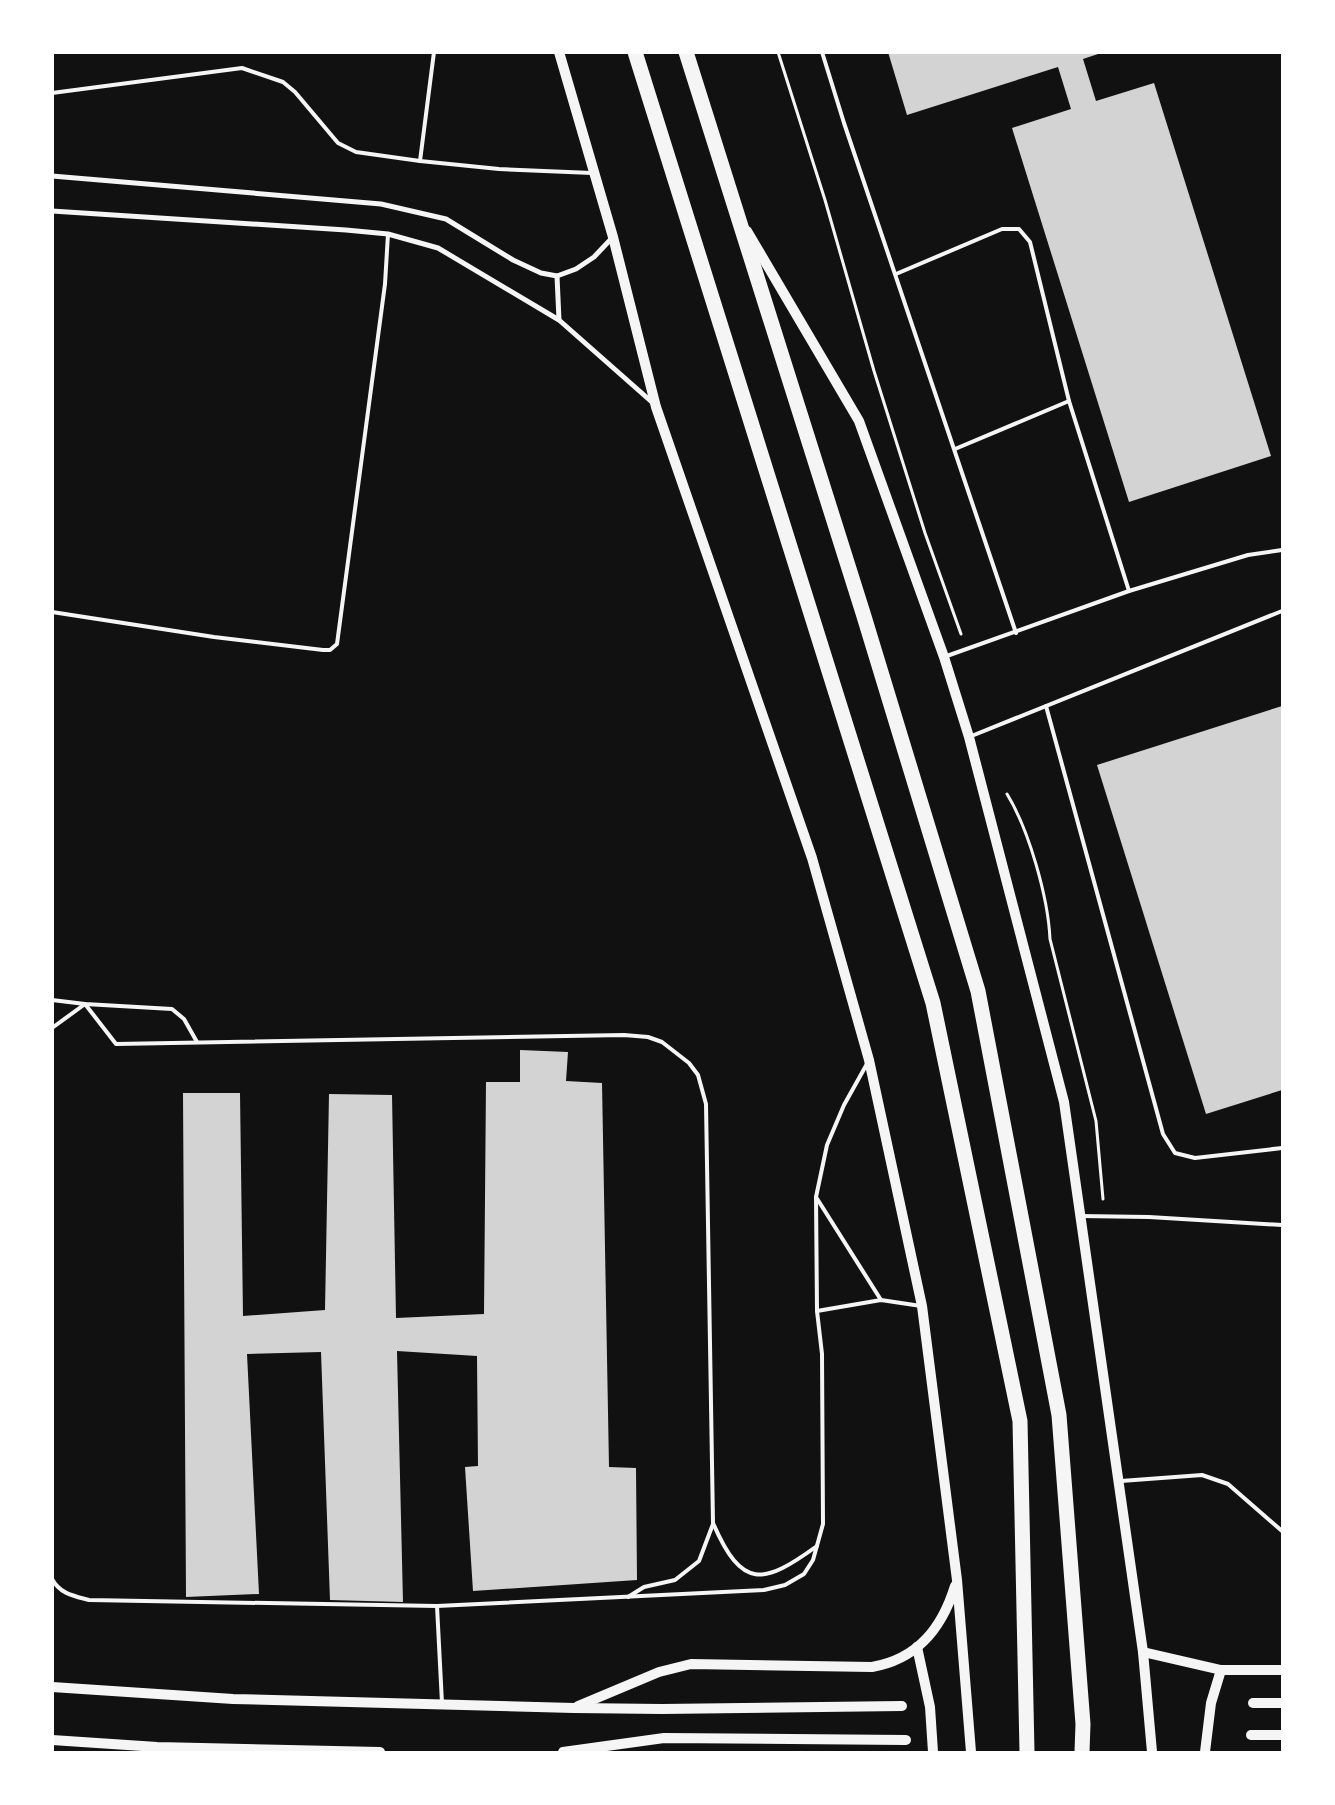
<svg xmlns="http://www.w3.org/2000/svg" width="1335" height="1805" font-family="'Roboto Condensed',sans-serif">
  <rect width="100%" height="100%" fill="#111"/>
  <g fill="#d3d3d3">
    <path d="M 888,52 L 1104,52 L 1083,59 L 1096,101 L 1154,83 L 1271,456 L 1129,502 L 1012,128 L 1071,109 L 1058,67 L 907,115 Z"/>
    <path d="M 1282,706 L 1282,1090 L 1206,1114 L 1097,765 Z"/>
    <path d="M 520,1050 L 568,1052 L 566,1081 L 602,1083 L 609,1467 L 636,1468 L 637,1580 L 473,1591 L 465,1467 L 478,1466 L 477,1356 L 397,1351 L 403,1602 L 330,1600 L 321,1352 L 247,1354 L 259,1594 L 186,1597 L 183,1093 L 240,1093 L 243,1316 L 325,1310 L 329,1094 L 392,1095 L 396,1318 L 484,1314 L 486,1082 L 520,1082 Z"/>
  </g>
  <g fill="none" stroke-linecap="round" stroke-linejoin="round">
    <g stroke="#f5f5f5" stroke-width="3">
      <path d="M 778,52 L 825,200 L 874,371 L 925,533 L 961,634"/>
      <path d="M 1007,794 C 1029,830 1048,897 1050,939 L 1096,1121 L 1103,1199"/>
    </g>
    <g stroke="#f5f5f5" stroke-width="4">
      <path d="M 822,52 L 844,123 L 1016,633"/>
      <path d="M 52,93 L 242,68 L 283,82 L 295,92 L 338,143 L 356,152 L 420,161 L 499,169 L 592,173"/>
      <path d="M 420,161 L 434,52"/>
      <path d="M 896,274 L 1002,229 L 1019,229 L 1030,242 L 1069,401 L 1129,591"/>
      <path d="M 955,449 L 1069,401"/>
      <path d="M 52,612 L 214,637 L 323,650 L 330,650 L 337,644 L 385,284 L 388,234"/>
      <path d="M 944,657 L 1129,591 L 1248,555 L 1282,550"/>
      <path d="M 1046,706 L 1163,1134 L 1175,1153 L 1195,1158 L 1282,1148"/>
      <path d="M 969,737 L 1282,611"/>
      <path d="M 52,1000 L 85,1004 L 172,1009 L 184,1019 L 197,1042"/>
      <path d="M 52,1028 L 85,1004 L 116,1044 L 624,1035 L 648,1037 L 662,1042 L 689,1063 L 698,1075 L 706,1104 L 713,1523 C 742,1590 763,1585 817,1546"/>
      <path d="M 868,1062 L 844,1105 L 827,1145 L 816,1197 L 881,1300"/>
      <path d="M 1080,1216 L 1149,1217 L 1282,1225"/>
      <path d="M 817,1311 L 881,1300 L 921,1306"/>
      <path d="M 1121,1481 L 1202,1475 L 1228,1484 L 1282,1531"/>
      <path d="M 52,1579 C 60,1594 74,1596 89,1600 L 437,1606 L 764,1590 L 785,1585 L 804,1574 L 813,1560 L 823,1524 L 822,1354 L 817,1311 L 816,1197"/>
      <path d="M 628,1597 L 644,1587 L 675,1580 L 699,1561 L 713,1524"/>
      <path d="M 437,1606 L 442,1703"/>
    </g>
    <g stroke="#f5f5f5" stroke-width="5">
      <path d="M 52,176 L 381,204 L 446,219 L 513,260 L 541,273 L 557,276 L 576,269 L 594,257 L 612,238"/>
      <path d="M 52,211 L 346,230 L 388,234 L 438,248 L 559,320 L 653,403"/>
      <path d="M 557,276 L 559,320"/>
    </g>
    <g stroke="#f5f5f5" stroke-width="10">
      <path d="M 559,52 L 613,237 L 656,407 L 812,858 L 869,1060 L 922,1306 L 957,1580 L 971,1752"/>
      <path d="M 747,231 L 859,421 L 944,657 L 969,737 L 1064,1102 L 1143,1652 L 1152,1752"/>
      <path d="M 917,1647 L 930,1707 L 933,1752"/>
      <path d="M 1143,1652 L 1221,1670 L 1282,1670"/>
      <path d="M 52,1687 L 233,1699 L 574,1708 L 662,1709 L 902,1706"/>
      <path d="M 1253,1703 L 1282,1703"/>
      <path d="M 578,1706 L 659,1672 L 691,1664 L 872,1667 C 918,1659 942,1628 955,1586"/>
      <path d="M 1251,1735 L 1282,1735"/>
      <path d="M 52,1740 L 157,1747 L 380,1752"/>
      <path d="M 563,1752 L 664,1738 L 906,1740"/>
      <path d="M 1205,1752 L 1211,1703 L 1221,1670"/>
    </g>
    <g stroke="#f5f5f5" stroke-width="15">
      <path d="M 635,52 L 933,1003 L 1020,1421 L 1027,1752"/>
      <path d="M 686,52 L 863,613 L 978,991 L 1059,1415 L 1083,1724 L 1082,1752"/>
    </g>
  </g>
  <rect width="1335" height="1805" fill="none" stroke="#ffffff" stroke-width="108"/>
</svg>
